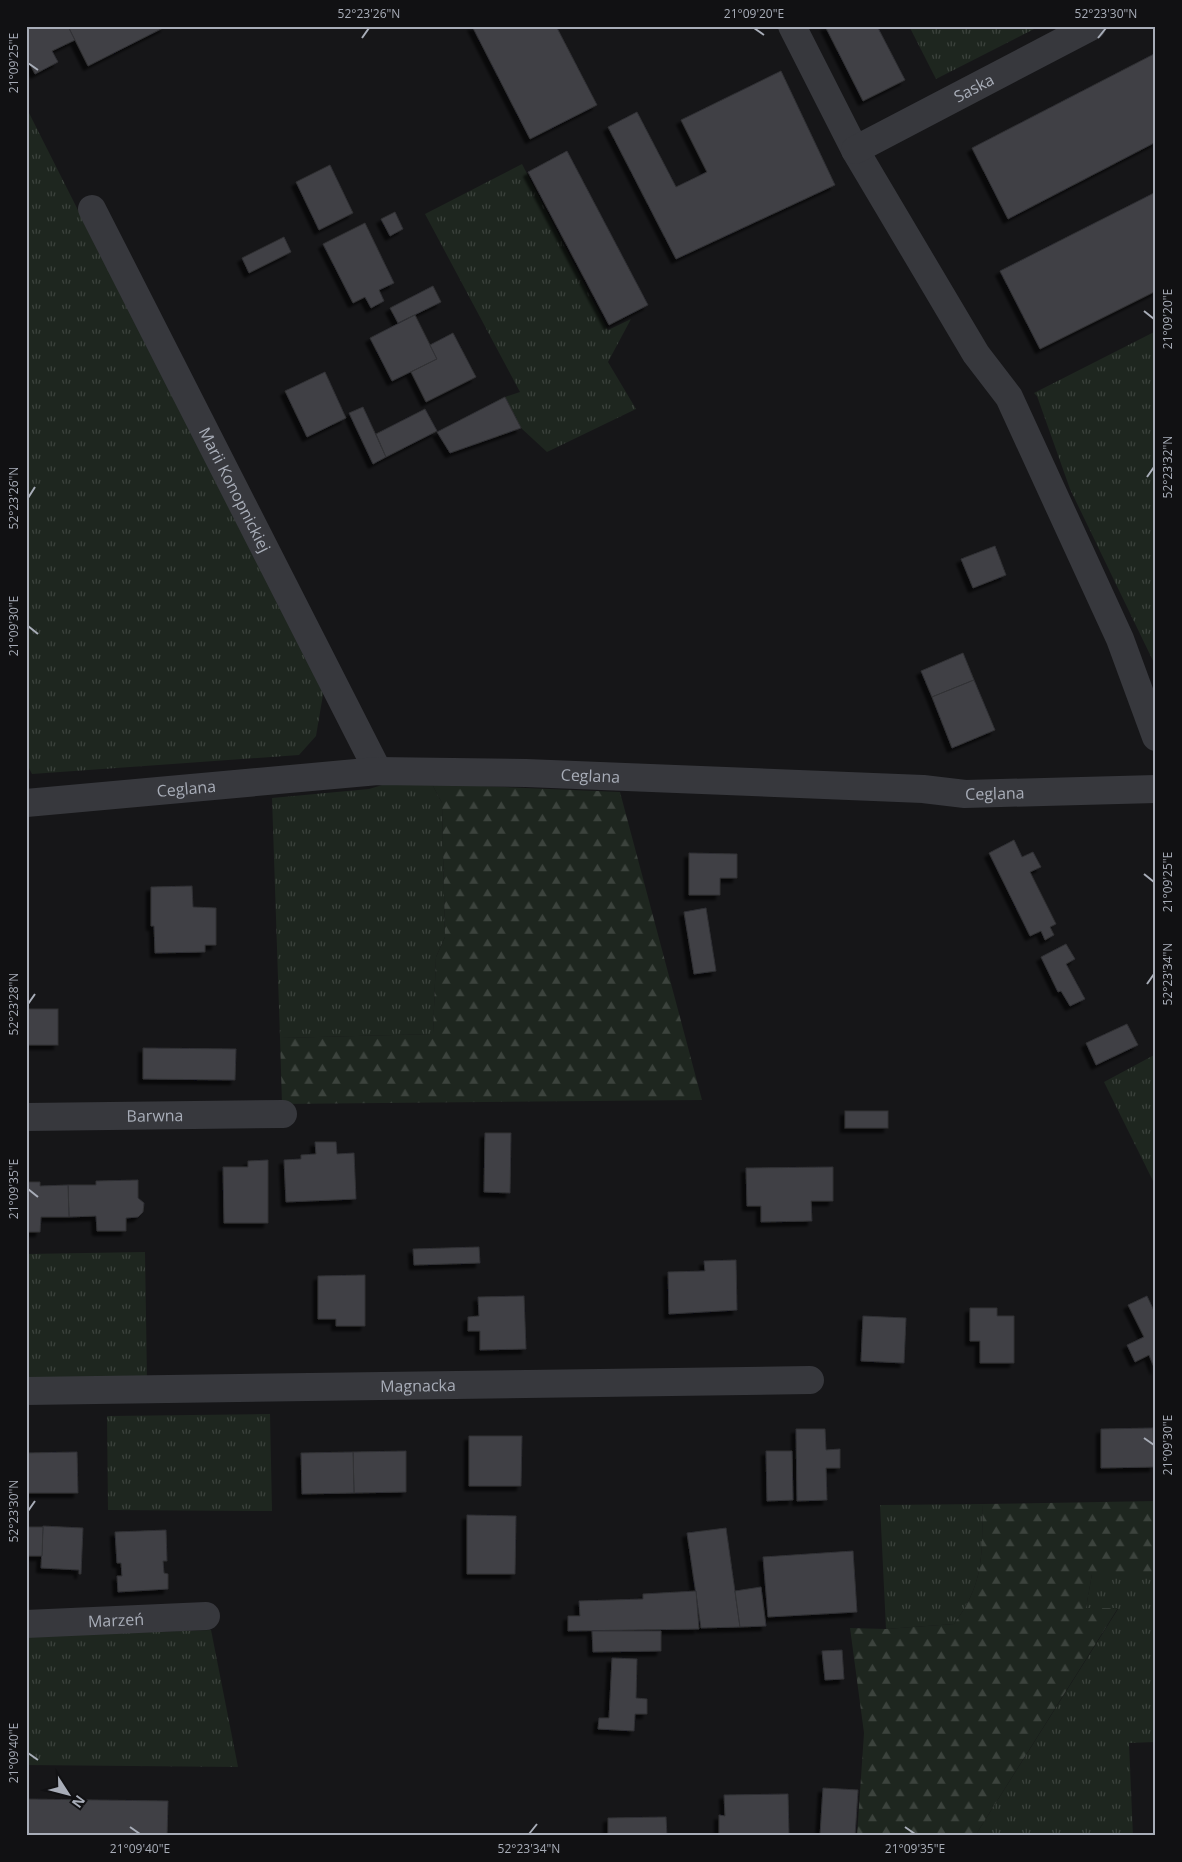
<svg xmlns="http://www.w3.org/2000/svg" width="1182" height="1862" font-family="'Open Sans',sans-serif">
  <defs>
    <pattern id="grass-tufts" width="24" height="20" patternUnits="userSpaceOnUse" patternTransform="scale(1.25)"><rect width="24" height="20" fill="#1e261f"/><path d="M3 7l-1-3M5 7V3M7 7l1-3M15 17l-1-3M17 17v-4M19 17l1-3" fill="none" stroke="#3c433d"/></pattern>
    <pattern id="forest-firs" width="22" height="20" patternUnits="userSpaceOnUse" patternTransform="scale(1.25)"><rect width="22" height="20" fill="#1e261f"/><path d="M5 1l3.5 6h-7zM16 11l3.5 6h-7z" fill="#3c433d"/></pattern>
    <filter id="shadow"><feDropShadow dx="-4.5" dy="4.5" stdDeviation="1" flood-color="#0009"/></filter>
  </defs>
  <rect width="100%" height="100%" fill="#161618"/>
  <g fill="url(#grass-tufts)">
    <path d="M 909,26 L 1040,26 L 936,79 Z"/>
    <path d="M 26,107 L 82,218 L 326,677 L 316,736 L 299,755 L 32,774 L 26,762 Z"/>
    <path d="M 522,164 L 608,330 L 631,319 L 608,362 L 636,409 L 547,452 L 521,428 L 505,397 L 520,392 L 425,214 Z"/>
    <path d="M 1156,331 L 1156,667 L 1070,489 L 1037,396 L 1034,393 Z"/>
    <path d="M 392,782 L 432,784 L 442,803 L 445,937 L 436,957 L 433,1034 L 280,1038 L 272,798 L 369,789 Z"/>
    <path d="M 1156,1054 L 1156,1187 L 1104,1082 Z"/>
    <path d="M 145,1252 L 147,1381 L 26,1383 L 26,1254 Z"/>
    <path d="M 270,1414 L 272,1511 L 108,1510 L 107,1416 Z"/>
    <path d="M 983,1504 C 981,1554 986,1581 954,1624 L 886,1629 L 880,1505 Z"/>
    <path d="M 1092,1574 L 1156,1574 L 1156,1742 L 1129,1743 L 1133,1836 L 975,1836 L 1118,1609 L 1086,1608 Z"/>
    <path d="M 211,1630 L 238,1767 L 26,1765 L 26,1636 Z"/>
  </g>
  <g fill="url(#forest-firs)">
    <path d="M 432,784 L 620,792 L 702,1100 L 282,1104 L 280,1038 L 433,1034 L 436,957 L 445,937 L 442,803 Z"/>
    <path d="M 1156,1501 L 1156,1574 L 1092,1574 L 1086,1608 L 1118,1608 L 975,1836 L 857,1836 L 864,1733 L 850,1628 L 886,1629 L 954,1624 C 986,1581 981,1554 983,1504 Z"/>
  </g>
  <g fill="#404145" stroke="#303034" filter="url(#shadow)">
    <path d="M 26,26 L 68,26 L 75,40 L 52,51 L 58,62 L 35,74 L 26,56 Z"/>
    <path d="M 68,26 L 165,26 L 165,27 L 88,66 Z"/>
    <path d="M 472,26 L 556,26 L 597,105 L 530,139 Z"/>
    <path d="M 825,26 L 877,26 L 905,80 L 863,101 Z"/>
    <path d="M 1156,53 L 1156,142 L 1008,219 L 972,148 Z"/>
    <path d="M 781,71 L 835,185 L 676,259 L 608,127 L 637,112 L 676,187 L 707,172 L 681,120 Z"/>
    <path d="M 567,151 L 648,305 L 609,325 L 528,172 Z"/>
    <path d="M 330,165 L 353,213 L 319,230 L 296,182 Z"/>
    <path d="M 1156,192 L 1156,291 L 1040,349 L 1000,271 Z"/>
    <path d="M 395,212 L 403,229 L 390,236 L 381,219 Z"/>
    <path d="M 365,223 L 394,283 L 379,290 L 384,301 L 371,308 L 365,297 L 353,303 L 323,244 Z"/>
    <path d="M 284,237 L 291,252 L 249,273 L 242,258 Z"/>
    <path d="M 433,286 L 441,302 L 398,323 L 390,308 Z"/>
    <path d="M 415,315 L 437,359 L 392,381 L 370,338 Z"/>
    <path d="M 453,333 L 476,377 L 426,402 L 411,372 L 437,359 L 430,345 Z"/>
    <path d="M 325,372 L 346,418 L 307,437 L 285,391 Z"/>
    <path d="M 505,397 L 521,428 L 450,453 L 437,432 Z"/>
    <path d="M 363,407 L 386,457 L 373,464 L 349,413 Z"/>
    <path d="M 425,409 L 437,431 L 386,457 L 376,434 Z"/>
    <path d="M 995,546 L 1006,575 L 973,588 L 961,559 Z"/>
    <path d="M 963,653 L 974,680 L 932,697 L 921,671 Z"/>
    <path d="M 974,680 L 995,730 L 952,748 L 932,697 Z"/>
    <path d="M 1014,840 L 1022,857 L 1033,852 L 1041,867 L 1030,872 L 1056,924 L 1050,927 L 1054,935 L 1045,940 L 1041,931 L 1030,936 L 989,853 Z"/>
    <path d="M 689,853 L 737,854 L 737,878 L 720,878 L 720,895 L 689,895 Z"/>
    <path d="M 192,886 L 193,907 L 216,908 L 216,945 L 205,945 L 205,952 L 155,953 L 154,926 L 151,926 L 151,887 Z"/>
    <path d="M 706,908 L 716,971 L 694,974 L 684,912 Z"/>
    <path d="M 1066,944 L 1075,959 L 1066,964 L 1085,999 L 1070,1006 L 1061,991 L 1058,992 L 1041,957 Z"/>
    <rect x="26" y="1009" width="32" height="36"/>
    <path d="M 1127,1024 L 1138,1045 L 1096,1065 L 1086,1043 Z"/>
    <path d="M 143,1048 L 236,1049 L 235,1080 L 143,1079 Z"/>
    <rect x="845" y="1111" width="43" height="17"/>
    <path d="M 485,1133 L 511,1133 L 510,1193 L 484,1192 Z"/>
    <path d="M 315,1142 L 336,1142 L 337,1154 L 354,1153 L 356,1199 L 286,1202 L 284,1160 L 301,1159 L 301,1155 L 316,1154 Z"/>
    <path d="M 268,1160 L 268,1223 L 224,1223 L 223,1167 L 248,1167 L 248,1161 Z"/>
    <path d="M 833,1167 L 833,1201 L 811,1201 L 812,1221 L 761,1222 L 761,1206 L 747,1206 L 746,1168 Z"/>
    <path d="M 138,1180 L 138,1198 L 144,1203 L 143,1212 L 138,1217 L 126,1218 L 126,1231 L 97,1231 L 96,1216 L 69,1217 L 68,1185 L 96,1185 L 96,1181 Z"/>
    <path d="M 26,1182 L 40,1182 L 40,1186 L 68,1185 L 69,1217 L 41,1217 L 40,1232 L 26,1232 Z"/>
    <path d="M 479,1247 L 480,1263 L 414,1265 L 413,1249 Z"/>
    <path d="M 736,1260 L 737,1310 L 669,1314 L 668,1272 L 705,1271 L 704,1261 Z"/>
    <path d="M 365,1275 L 365,1326 L 336,1326 L 336,1319 L 318,1319 L 318,1276 Z"/>
    <path d="M 524,1296 L 526,1349 L 480,1350 L 480,1331 L 468,1331 L 468,1317 L 479,1316 L 478,1297 Z"/>
    <path d="M 1147,1296 L 1156,1315 L 1155,1370 L 1149,1355 L 1135,1362 L 1127,1345 L 1144,1337 L 1128,1305 Z"/>
    <path d="M 970,1308 L 997,1308 L 997,1316 L 1014,1316 L 1014,1363 L 980,1363 L 980,1341 L 970,1341 Z"/>
    <path d="M 863,1316 L 906,1318 L 904,1363 L 861,1361 Z"/>
    <path d="M 1153,1428 L 1154,1467 L 1101,1468 L 1101,1429 Z"/>
    <path d="M 796,1429 L 825,1429 L 826,1450 L 840,1449 L 840,1468 L 826,1468 L 827,1500 L 797,1501 Z"/>
    <path d="M 469,1436 L 522,1436 L 521,1486 L 469,1486 Z"/>
    <path d="M 406,1451 L 406,1492 L 354,1493 L 353,1452 Z"/>
    <path d="M 766,1451 L 792,1451 L 793,1500 L 767,1501 Z"/>
    <path d="M 77,1452 L 78,1493 L 26,1493 L 26,1453 Z"/>
    <path d="M 353,1452 L 354,1493 L 302,1494 L 301,1453 Z"/>
    <path d="M 467,1515 L 516,1516 L 515,1574 L 467,1574 Z"/>
    <path d="M 43,1526 L 83,1528 L 81,1574 L 79,1574 L 79,1570 L 41,1568 Z"/>
    <path d="M 26,1527 L 43,1527 L 42,1556 L 26,1556 Z"/>
    <path d="M 726,1528 L 740,1627 L 701,1628 L 687,1533 Z"/>
    <path d="M 166,1530 L 167,1561 L 163,1561 L 164,1573 L 168,1574 L 168,1589 L 118,1592 L 117,1576 L 122,1576 L 121,1563 L 117,1563 L 115,1532 Z"/>
    <path d="M 853,1551 L 857,1612 L 768,1617 L 763,1557 Z"/>
    <path d="M 761,1587 L 766,1626 L 740,1627 L 735,1591 Z"/>
    <path d="M 696,1591 L 699,1629 L 568,1631 L 568,1616 L 580,1616 L 579,1601 L 643,1599 L 643,1594 Z"/>
    <path d="M 592,1631 L 661,1631 L 661,1651 L 593,1652 Z"/>
    <path d="M 842,1650 L 844,1679 L 825,1680 L 822,1651 Z"/>
    <path d="M 612,1658 L 637,1659 L 636,1698 L 647,1699 L 647,1714 L 635,1714 L 634,1731 L 598,1729 L 599,1718 L 609,1718 Z"/>
    <path d="M 823,1788 L 858,1790 L 855,1836 L 820,1836 Z"/>
    <path d="M 788,1794 L 789,1835 L 719,1836 L 719,1815 L 725,1816 L 724,1795 Z"/>
    <path d="M 26,1799 L 168,1801 L 167,1836 L 26,1836 Z"/>
    <path d="M 666,1817 L 667,1836 L 608,1836 L 608,1818 Z"/>
  </g>
  <g fill="none" stroke-linecap="round" stroke-linejoin="round">
    <g stroke="#37383d" stroke-width="28">
      <path d="M 792,26 L 855,150 L 976,354 L 1009,397 L 1120,639 L 1156,737"/>
      <path id="s1" d="M 855,150 L 1092,26"/>
      <path id="s2" d="M 92,209 L 378,771"/>
      <path id="s3" d="M 26,803 L 378,771 L 526,773 L 923,789 L 965,794 L 1156,789"/>
      <path id="s4" d="M 26,1117 L 283,1114"/>
      <path id="s5" d="M 26,1391 L 810,1380"/>
      <path id="s6" d="M 26,1624 L 206,1616"/>
    </g>
  </g>
  <path fill="none" stroke="#a8adb8" stroke-width="2" d="M 754,28 L 764,35M 362,38 L 369,28M 1098,38 L 1106,28M 28,63 L 38,70M 1144,311 L 1154,319M 1147,477 L 1154,467M 28,498 L 35,487M 28,626 L 38,634M 1144,874 L 1154,882M 1147,984 L 1154,974M 28,1004 L 35,994M 28,1189 L 38,1197M 1144,1438 L 1154,1445M 28,1511 L 35,1501M 28,1753 L 38,1760M 130,1827 L 140,1834M 905,1827 L 915,1834M 529,1834 L 537,1824"/>
  <g text-anchor="middle" stroke-width="5" stroke-linejoin="round" paint-order="stroke">
    <g font-size="16" fill="#a8adb8" stroke="#111113">
      <text dy="6" stroke="none"><textPath href="#s1" startOffset="134">Saska</textPath></text>
      <text dy="6" stroke="none"><textPath href="#s2" startOffset="315">Marii Konopnickiej</textPath></text>
      <text dy="6" stroke="none"><textPath href="#s3" startOffset="566">Ceglana</textPath></text>
      <text dy="6" stroke="none"><textPath href="#s3" startOffset="161">Ceglana</textPath></text>
      <text dy="6" stroke="none"><textPath href="#s3" startOffset="971">Ceglana</textPath></text>
      <text dy="6" stroke="none"><textPath href="#s4" startOffset="129">Barwna</textPath></text>
      <text dy="6" stroke="none"><textPath href="#s5" startOffset="392">Magnacka</textPath></text>
      <text dy="6" stroke="none"><textPath href="#s6" startOffset="90">Marzeń</textPath></text>
    </g>
  </g>
  <rect width="1182" height="1862" fill="none" stroke="#111113" stroke-width="55"/>
  <g transform="translate(68 1794) rotate(126)" stroke="#111113" stroke-width="4" paint-order="stroke">
  <path d="M0-4L9 19L0 12L-9 19Z" fill="#a8adb8"/>
  <text y="-8" font-size="14" font-weight="bold" text-anchor="middle" fill="#a8adb8">N</text>
  </g>
  <rect x="28" y="28" width="1126" height="1806" fill="none" stroke="#a8adb8" stroke-width="2"/>
  <g font-size="12" text-anchor="middle" fill="#a8adb8">
    <text x="369" y="18">52°23'26"N</text>
    <text x="754" y="18">21°09'20"E</text>
    <text x="1106" y="18">52°23'30"N</text>
    <text transform="translate(14 63) rotate(-90)" y="4">21°09'25"E</text>
    <text transform="translate(1168 319) rotate(-90)" y="4">21°09'20"E</text>
    <text transform="translate(1168 467) rotate(-90)" y="4">52°23'32"N</text>
    <text transform="translate(14 498) rotate(-90)" y="4">52°23'26"N</text>
    <text transform="translate(14 626) rotate(-90)" y="4">21°09'30"E</text>
    <text transform="translate(1168 882) rotate(-90)" y="4">21°09'25"E</text>
    <text transform="translate(1168 974) rotate(-90)" y="4">52°23'34"N</text>
    <text transform="translate(14 1004) rotate(-90)" y="4">52°23'28"N</text>
    <text transform="translate(14 1189) rotate(-90)" y="4">21°09'35"E</text>
    <text transform="translate(1168 1445) rotate(-90)" y="4">21°09'30"E</text>
    <text transform="translate(14 1511) rotate(-90)" y="4">52°23'30"N</text>
    <text transform="translate(14 1753) rotate(-90)" y="4">21°09'40"E</text>
    <text x="140" y="1853">21°09'40"E</text>
    <text x="529" y="1853">52°23'34"N</text>
    <text x="915" y="1853">21°09'35"E</text>
  </g>
</svg>
